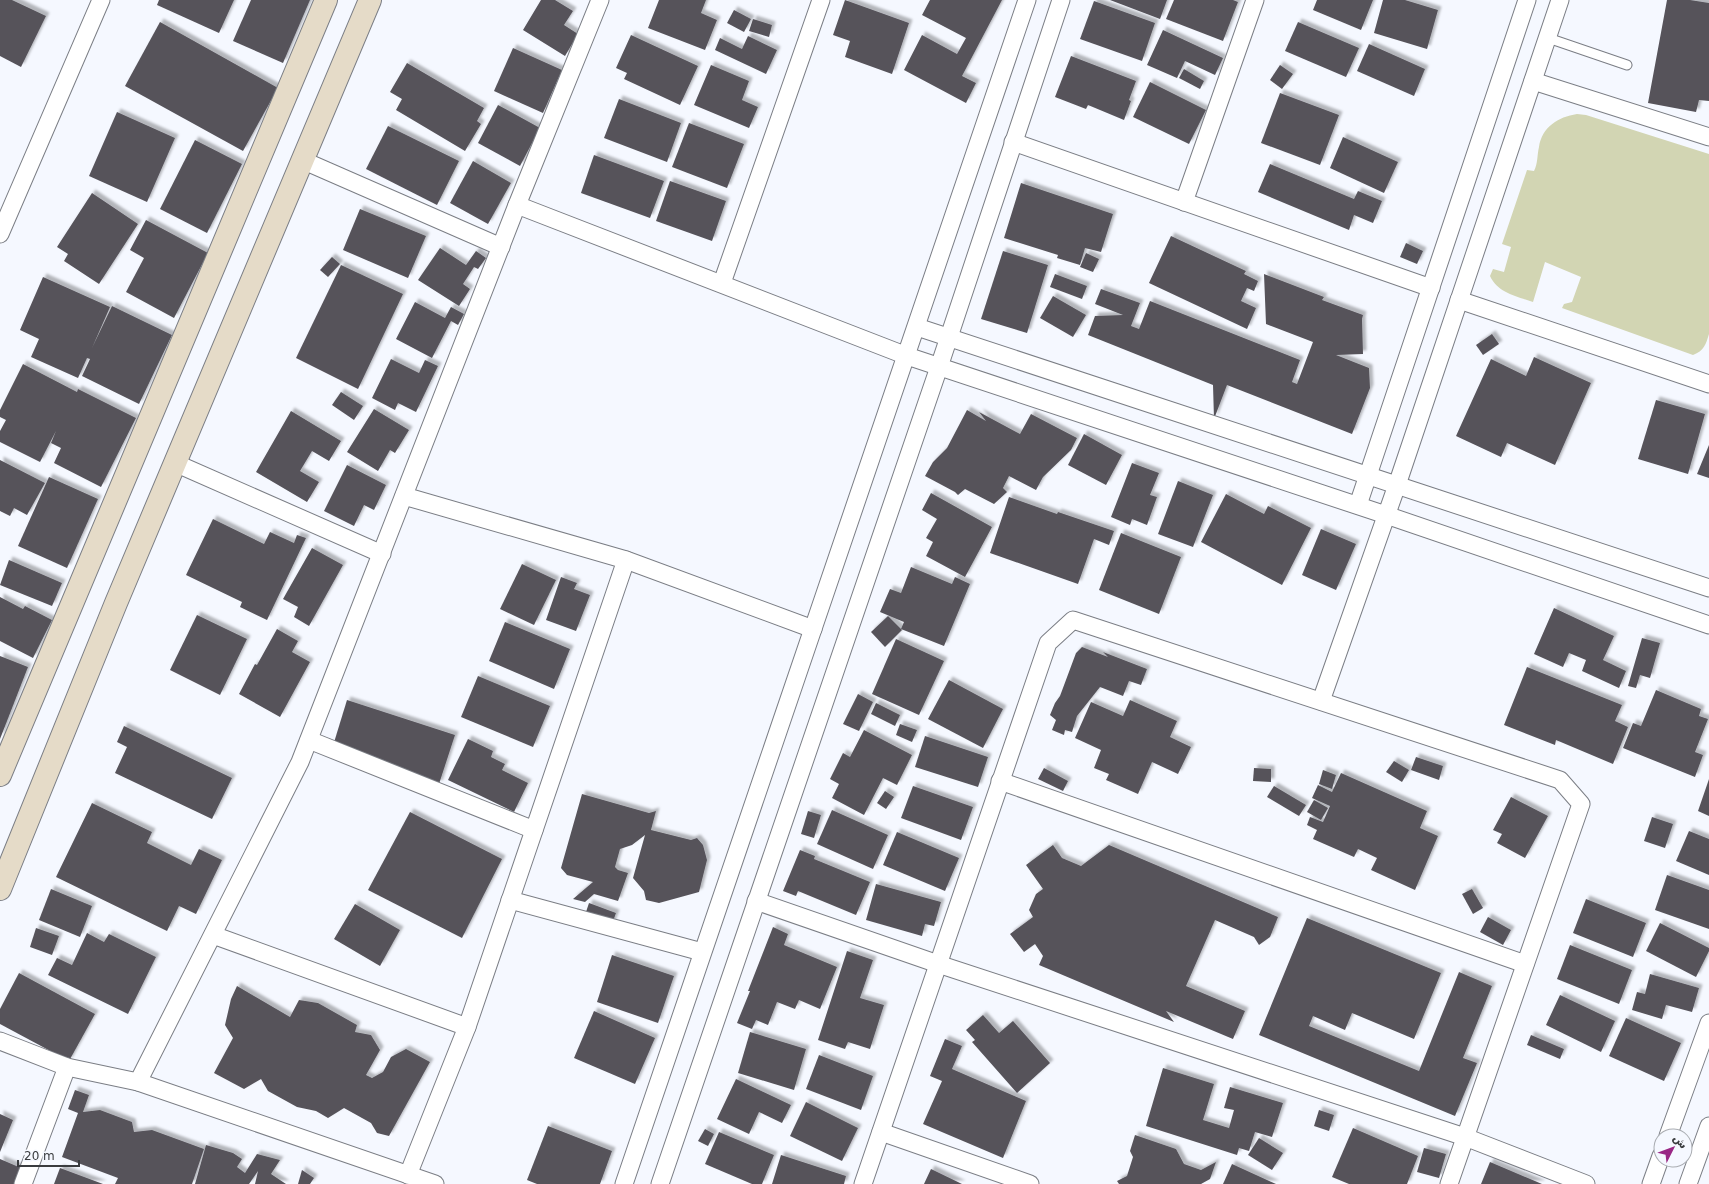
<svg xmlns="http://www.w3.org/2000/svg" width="1709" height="1184" font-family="'DejaVu Sans','Noto Naskh Arabic',sans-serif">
  <defs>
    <filter id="shadow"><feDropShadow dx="3.5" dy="-3.5" stdDeviation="1" flood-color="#0004"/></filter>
  </defs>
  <rect width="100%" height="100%" fill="#f5f8ff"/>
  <path fill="#d2d5b3" d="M 1577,114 L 1586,115 L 1709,154 L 1709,334 C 1706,344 1704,351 1693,355 L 1562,308 L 1564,304 L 1572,302 L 1581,277 L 1545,262 L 1533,302 C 1516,296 1498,293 1490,276 L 1493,269 L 1504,272 L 1511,247 L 1502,244 L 1527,170 L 1534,171 C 1538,163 1537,155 1539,147 C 1542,127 1558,117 1577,114 Z"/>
  <g fill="#56535a" filter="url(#shadow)">
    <path d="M 0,0 L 12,0 L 46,16 L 21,67 L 0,56 Z"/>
    <path d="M 159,0 L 234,0 L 219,33 L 157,5 Z"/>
    <path d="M 251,0 L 310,0 L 283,63 L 233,41 Z"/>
    <path d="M 541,0 L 555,0 L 573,11 L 564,25 L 578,34 L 565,56 L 523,30 Z"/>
    <path d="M 659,0 L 706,0 L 701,13 L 717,20 L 705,50 L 648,28 Z"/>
    <path d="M 845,0 L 909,23 L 892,74 L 845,57 L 850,41 L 833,35 Z"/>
    <path d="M 930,0 L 1002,0 L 962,76 L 976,83 L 966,103 L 904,70 L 922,35 L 957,54 L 966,38 L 922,15 Z"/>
    <path d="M 1110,0 L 1167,0 L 1160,19 Z"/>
    <path d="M 1174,0 L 1233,0 L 1238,2 L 1223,41 L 1166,19 Z"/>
    <path d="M 1317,0 L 1373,0 L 1361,30 L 1313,10 Z"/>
    <path d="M 1383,0 L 1405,0 L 1438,10 L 1427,49 L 1374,33 Z"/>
    <path d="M 1667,0 L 1690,0 L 1709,3 L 1709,101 L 1699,100 L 1696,112 L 1648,103 Z"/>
    <path d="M 1094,1 L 1155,23 L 1142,61 L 1080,39 Z"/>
    <path d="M 734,10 L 751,19 L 744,32 L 727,23 Z"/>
    <path d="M 753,19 L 772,25 L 769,37 L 749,31 Z"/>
    <path d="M 160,22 L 278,88 L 243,151 L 125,86 Z"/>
    <path d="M 1298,22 L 1359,48 L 1346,77 L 1285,51 Z"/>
    <path d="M 1163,30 L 1223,58 L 1215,75 L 1185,61 L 1177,78 L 1147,65 Z"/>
    <path d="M 631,35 L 698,66 L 680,105 L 624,79 L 627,73 L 616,68 Z"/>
    <path d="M 748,36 L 777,50 L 766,74 L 715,50 L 720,38 L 742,49 Z"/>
    <path d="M 1369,44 L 1425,69 L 1414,96 L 1357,71 Z"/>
    <path d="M 513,48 L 562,70 L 543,113 L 494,91 Z"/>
    <path d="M 1071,56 L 1136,81 L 1129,100 L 1131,101 L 1124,120 L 1088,105 L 1086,109 L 1055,97 Z"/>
    <path d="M 407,63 L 484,108 L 477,121 L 481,124 L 465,151 L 396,110 L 402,99 L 390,92 Z"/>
    <path d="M 711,65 L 749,81 L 742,100 L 758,107 L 749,128 L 694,105 Z"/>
    <path d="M 1280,65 L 1293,74 L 1282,89 L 1270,80 Z"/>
    <path d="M 1184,69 L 1204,81 L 1200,89 L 1179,78 Z"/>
    <path d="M 1150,82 L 1206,110 L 1189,144 L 1133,117 Z"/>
    <path d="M 1280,93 L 1339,115 L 1320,165 L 1261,143 Z"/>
    <path d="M 619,99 L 681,123 L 667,162 L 604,138 Z"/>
    <path d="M 498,105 L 540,128 L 520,166 L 478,143 Z"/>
    <path d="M 117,112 L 175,138 L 147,202 L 89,176 Z"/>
    <path d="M 689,123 L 744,144 L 727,188 L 672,167 Z"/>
    <path d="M 388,126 L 459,161 L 437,205 L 366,169 Z"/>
    <path d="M 1343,137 L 1398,162 L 1384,193 L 1330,168 Z"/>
    <path d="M 195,140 L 242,164 L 207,233 L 160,209 Z"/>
    <path d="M 594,155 L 664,181 L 650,218 L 581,193 Z"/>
    <path d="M 473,161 L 511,183 L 488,224 L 450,203 Z"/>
    <path d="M 1270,164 L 1354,199 L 1358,191 L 1382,201 L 1373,223 L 1354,215 L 1349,230 L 1258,192 Z"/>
    <path d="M 670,181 L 726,201 L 712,241 L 656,221 Z"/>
    <path d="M 1021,183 L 1113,214 L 1101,252 L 1085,248 L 1080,265 L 1057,258 L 1058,255 L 1004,238 Z"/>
    <path d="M 92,193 L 138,224 L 99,284 L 64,261 L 68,254 L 57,247 Z"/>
    <path d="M 360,209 L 426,236 L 408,278 L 343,250 Z"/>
    <path d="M 146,220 L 208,253 L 174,318 L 126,292 L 144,258 L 130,250 Z"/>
    <path d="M 1171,236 L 1246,271 L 1244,274 L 1258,281 L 1254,291 L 1247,288 L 1241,301 L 1256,308 L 1247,329 L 1149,283 Z"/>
    <path d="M 1406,243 L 1423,251 L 1417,264 L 1400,257 Z"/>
    <path d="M 440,248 L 466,265 L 476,251 L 486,258 L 478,269 L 474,267 L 463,284 L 470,289 L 459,306 L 418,280 Z"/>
    <path d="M 1003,251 L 1048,265 L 1027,333 L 981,319 Z"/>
    <path d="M 1086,253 L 1099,259 L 1093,272 L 1080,267 Z"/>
    <path d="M 332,257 L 340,264 L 328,277 L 320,270 Z"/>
    <path d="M 341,265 L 403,294 L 358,389 L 296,358 Z"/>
    <path d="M 1055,274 L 1087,286 L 1082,299 L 1050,287 Z"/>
    <path d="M 1264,274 L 1324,297 L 1322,300 L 1363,315 L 1362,319 L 1363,354 L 1336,355 L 1369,368 L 1370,388 L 1352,434 L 1227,385 L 1214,419 L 1213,385 L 1088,335 L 1095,316 L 1123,315 L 1095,304 L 1101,289 L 1140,303 L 1131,326 L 1139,329 L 1150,301 L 1300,360 L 1292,382 L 1297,384 L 1313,342 L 1266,324 Z"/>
    <path d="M 43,277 L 110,307 L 92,348 L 112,306 L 172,335 L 139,404 L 82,376 L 90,359 L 87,358 L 78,378 L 31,357 L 39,339 L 20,330 Z"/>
    <path d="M 1053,296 L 1086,315 L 1073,337 L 1040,318 Z"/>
    <path d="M 415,302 L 445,318 L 451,307 L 464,314 L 458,325 L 451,321 L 432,358 L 396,339 Z"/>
    <path d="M 1492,334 L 1499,344 L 1483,355 L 1476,345 Z"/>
    <path d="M 1534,357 L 1591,383 L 1555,465 L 1507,443 L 1501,457 L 1456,436 L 1491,359 L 1526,376 Z"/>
    <path d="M 391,359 L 419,373 L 425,360 L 438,366 L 416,412 L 398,403 L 395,410 L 372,398 Z"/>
    <path d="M 23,364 L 77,392 L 78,389 L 136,418 L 101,487 L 54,463 L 61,448 L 51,443 L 56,431 L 40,462 L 0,442 L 0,431 L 6,420 L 0,417 L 0,410 Z"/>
    <path d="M 341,392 L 363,406 L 354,420 L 332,405 Z"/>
    <path d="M 1656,400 L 1705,414 L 1688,474 L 1638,459 Z"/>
    <path d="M 374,409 L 409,430 L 395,453 L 390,450 L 378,471 L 347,452 Z"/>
    <path d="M 967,410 L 986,421 L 979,412 L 1020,434 L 1031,414 L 1077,438 L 1071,450 L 1043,477 L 1036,490 L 1009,476 L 1003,488 L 1007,492 L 994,504 L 965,489 L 958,495 L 955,492 L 925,476 L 933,462 L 947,448 Z"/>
    <path d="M 291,411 L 341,441 L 329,461 L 312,451 L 300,471 L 319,482 L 307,502 L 256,472 Z"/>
    <path d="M 1084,434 L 1122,455 L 1106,485 L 1068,465 Z"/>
    <path d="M 1709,445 L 1709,478 L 1697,474 Z"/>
    <path d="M 0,460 L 45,483 L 27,515 L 14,508 L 10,516 L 0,511 Z"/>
    <path d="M 1132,463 L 1159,473 L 1150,495 L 1157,497 L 1147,525 L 1132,519 L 1130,525 L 1111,517 Z"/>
    <path d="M 347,465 L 386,485 L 374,510 L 364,505 L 354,526 L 324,511 Z"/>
    <path d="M 49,477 L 98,499 L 67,568 L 18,546 Z"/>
    <path d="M 1178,481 L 1213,495 L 1193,547 L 1158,534 Z"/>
    <path d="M 931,493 L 992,527 L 965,577 L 926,556 L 933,542 L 926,538 L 937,519 L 922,510 Z"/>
    <path d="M 1226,494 L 1264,514 L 1268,506 L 1311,528 L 1282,585 L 1201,542 Z"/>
    <path d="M 1009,497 L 1057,514 L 1058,512 L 1114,531 L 1109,545 L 1094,539 L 1078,584 L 990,553 Z"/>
    <path d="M 213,519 L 264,544 L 270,532 L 294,543 L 297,535 L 306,538 L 267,620 L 240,607 L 242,602 L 186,575 Z"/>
    <path d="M 1321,529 L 1356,544 L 1336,590 L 1302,575 Z"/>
    <path d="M 1121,533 L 1181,557 L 1159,614 L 1099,590 Z"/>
    <path d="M 312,548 L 343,565 L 309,626 L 294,617 L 298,607 L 283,599 Z"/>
    <path d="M 9,560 L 62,583 L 52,606 L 0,585 Z"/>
    <path d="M 522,564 L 556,580 L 534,625 L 500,609 Z"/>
    <path d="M 911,567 L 952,584 L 955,577 L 970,584 L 944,646 L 901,629 L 904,622 L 880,612 L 890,589 L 901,593 Z"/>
    <path d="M 561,577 L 577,583 L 574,589 L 590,595 L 576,631 L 546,620 Z"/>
    <path d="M 0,597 L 23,609 L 25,606 L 52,620 L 33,658 L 0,641 Z"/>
    <path d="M 1554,608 L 1614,636 L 1603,660 L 1626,671 L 1619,688 L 1582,671 L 1586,660 L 1569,653 L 1563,667 L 1534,654 Z"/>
    <path d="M 197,615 L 247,639 L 220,695 L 170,670 Z"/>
    <path d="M 888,616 L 902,630 L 885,647 L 871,632 Z"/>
    <path d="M 505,622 L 570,649 L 554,689 L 489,661 Z"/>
    <path d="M 277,629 L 298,641 L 292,652 L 310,662 L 280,717 L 239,694 L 255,664 L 257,665 Z"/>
    <path d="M 1642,638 L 1660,643 L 1650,678 L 1640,675 L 1636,688 L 1628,686 Z"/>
    <path d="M 896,639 L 944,661 L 919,715 L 872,694 Z"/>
    <path d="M 1082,647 L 1108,657 L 1103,652 L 1147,669 L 1141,685 L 1129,681 L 1123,696 L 1100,687 L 1077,716 L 1072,732 L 1065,730 L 1064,735 L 1052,730 L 1056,720 L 1050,715 L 1055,703 L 1060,696 L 1076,653 Z"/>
    <path d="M 0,656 L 28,667 L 0,739 Z"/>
    <path d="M 1527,667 L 1622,705 L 1615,721 L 1628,727 L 1613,764 L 1556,740 L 1555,745 L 1504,725 Z"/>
    <path d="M 478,676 L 550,706 L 533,747 L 461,717 Z"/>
    <path d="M 949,680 L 1003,709 L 983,748 L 928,719 Z"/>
    <path d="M 1656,690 L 1701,709 L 1699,716 L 1708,719 L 1695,752 L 1703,755 L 1695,777 L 1623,748 L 1633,723 L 1641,726 Z"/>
    <path d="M 858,694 L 873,702 L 859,731 L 843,724 Z"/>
    <path d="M 347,700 L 455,735 L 439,784 L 332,749 Z"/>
    <path d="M 1130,700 L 1177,721 L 1170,737 L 1191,747 L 1178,774 L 1152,762 L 1138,794 L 1106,780 L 1109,774 L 1094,768 L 1101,750 L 1075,738 L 1091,702 L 1123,716 Z"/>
    <path d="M 876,703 L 900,715 L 895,726 L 871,714 Z"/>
    <path d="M 900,724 L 917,730 L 912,742 L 896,735 Z"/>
    <path d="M 124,726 L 232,778 L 212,819 L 115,773 L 127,747 L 117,742 Z"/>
    <path d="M 864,730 L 912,755 L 897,785 L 883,778 L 864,815 L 832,798 L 839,784 L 830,779 L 843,753 L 850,757 Z"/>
    <path d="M 925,736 L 988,757 L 978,787 L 915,767 Z"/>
    <path d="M 468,739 L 493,751 L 491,757 L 505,764 L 502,770 L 528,783 L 514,812 L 448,780 Z"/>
    <path d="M 1416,757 L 1443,766 L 1439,780 L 1411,770 Z"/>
    <path d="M 1394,761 L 1409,770 L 1402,782 L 1386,772 Z"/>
    <path d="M 1044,768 L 1068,781 L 1063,791 L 1038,779 Z"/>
    <path d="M 1254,768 L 1271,769 L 1271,782 L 1253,781 Z"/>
    <path d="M 1323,770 L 1336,775 L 1332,789 L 1319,784 Z"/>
    <path d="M 1341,773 L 1427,811 L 1420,828 L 1438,836 L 1415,890 L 1371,870 L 1377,858 L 1358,849 L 1354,857 L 1313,839 L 1317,830 L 1307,825 L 1310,817 L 1323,822 L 1330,806 L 1312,798 L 1318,785 L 1332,792 Z"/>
    <path d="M 1709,779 L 1709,816 L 1698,811 Z"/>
    <path d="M 913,786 L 973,807 L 961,840 L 901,818 Z"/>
    <path d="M 1274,786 L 1306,805 L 1299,816 L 1267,797 Z"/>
    <path d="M 885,791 L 894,797 L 886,809 L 877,803 Z"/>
    <path d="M 582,794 L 649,813 L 656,811 L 651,830 L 691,840 L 697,838 L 703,845 L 707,860 L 699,892 L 659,903 L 646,900 L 644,891 L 633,878 L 645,835 L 632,845 L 620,849 L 615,867 L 618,870 L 628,873 L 618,901 L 594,894 L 585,902 L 573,899 L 593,882 L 567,875 L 561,868 Z"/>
    <path d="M 1511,797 L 1548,816 L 1525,858 L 1497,843 L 1502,834 L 1493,830 Z"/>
    <path d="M 1314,800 L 1328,808 L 1321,820 L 1307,812 Z"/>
    <path d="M 92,803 L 152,832 L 147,843 L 191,865 L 199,849 L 222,860 L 196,914 L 179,906 L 167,931 L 56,877 Z"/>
    <path d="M 832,810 L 888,835 L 873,869 L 817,844 Z"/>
    <path d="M 808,811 L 821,815 L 814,838 L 801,834 Z"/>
    <path d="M 410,812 L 502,859 L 462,938 L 368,890 Z"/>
    <path d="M 1652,817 L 1673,824 L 1665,848 L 1644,841 Z"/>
    <path d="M 1689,831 L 1709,839 L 1709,875 L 1676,861 Z"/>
    <path d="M 897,832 L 959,858 L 945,891 L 883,865 Z"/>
    <path d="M 1053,845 L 1062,858 L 1081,866 L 1109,845 L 1278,917 L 1270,937 L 1259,945 L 1254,937 L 1215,920 L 1186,986 L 1245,1011 L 1233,1039 L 1166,1011 L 1174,1022 L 1039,965 L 1043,956 L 1035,944 L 1024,952 L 1010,934 L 1033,917 L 1029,910 L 1036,894 L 1043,889 L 1026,865 Z"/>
    <path d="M 800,850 L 815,856 L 814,859 L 870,882 L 856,915 L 798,891 L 796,896 L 783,891 Z"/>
    <path d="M 1667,875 L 1709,890 L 1709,929 L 1655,910 Z"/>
    <path d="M 876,884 L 941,902 L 934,926 L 925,924 L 922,936 L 866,920 Z"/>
    <path d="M 51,889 L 92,906 L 80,937 L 39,920 Z"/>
    <path d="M 1472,889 L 1483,908 L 1473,914 L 1462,894 Z"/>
    <path d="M 1586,899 L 1646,923 L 1633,957 L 1573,933 Z"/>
    <path d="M 589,903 L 616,913 L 612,924 L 585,915 Z"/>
    <path d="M 355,904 L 400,930 L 380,966 L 334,939 Z"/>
    <path d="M 1488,917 L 1511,930 L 1503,945 L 1480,932 Z"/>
    <path d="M 1307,918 L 1441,973 L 1414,1039 L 1352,1013 L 1345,1030 L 1313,1016 L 1309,1026 L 1419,1071 L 1459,972 L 1492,986 L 1463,1058 L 1477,1063 L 1455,1116 L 1259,1035 Z"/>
    <path d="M 1660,923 L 1709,948 L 1709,951 L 1696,977 L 1646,951 Z"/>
    <path d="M 773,927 L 788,934 L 784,945 L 837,967 L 820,1009 L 799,1000 L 795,1009 L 777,1002 L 768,1025 L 756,1020 L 752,1029 L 737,1023 L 750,991 L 748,991 Z"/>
    <path d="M 36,928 L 59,936 L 52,955 L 30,947 Z"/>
    <path d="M 87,933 L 104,942 L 109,934 L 156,957 L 128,1014 L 48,975 L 57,958 L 72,965 Z"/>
    <path d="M 1570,945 L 1632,970 L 1619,1004 L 1557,979 Z"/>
    <path d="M 847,951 L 873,960 L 860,998 L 884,1005 L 870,1049 L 848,1042 L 845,1049 L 818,1040 Z"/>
    <path d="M 612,955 L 674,976 L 658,1023 L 597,1002 Z"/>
    <path d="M 19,973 L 95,1014 L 69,1061 L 0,1024 L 0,1009 Z"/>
    <path d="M 1650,974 L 1699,988 L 1692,1012 L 1666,1005 L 1662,1019 L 1632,1010 L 1637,992 L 1645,994 Z"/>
    <path d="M 237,986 L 290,1017 L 299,1000 L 318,1003 L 357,1025 L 355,1032 L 371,1035 L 380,1050 L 366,1075 L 372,1078 L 383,1072 L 391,1057 L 406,1049 L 430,1062 L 389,1136 L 377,1133 L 371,1123 L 344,1108 L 328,1118 L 316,1111 L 297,1107 L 268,1091 L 261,1079 L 244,1089 L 214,1073 L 233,1038 L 225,1025 L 231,999 Z"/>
    <path d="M 1560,995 L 1615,1021 L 1601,1052 L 1546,1025 Z"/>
    <path d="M 594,1011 L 655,1038 L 635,1084 L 574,1058 Z"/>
    <path d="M 983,1015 L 999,1033 L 1013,1021 L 1050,1063 L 1017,1093 L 972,1042 L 975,1040 L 966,1030 Z"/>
    <path d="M 1626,1018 L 1681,1043 L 1664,1081 L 1609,1056 Z"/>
    <path d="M 750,1032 L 806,1049 L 794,1090 L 738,1073 Z"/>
    <path d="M 1531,1035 L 1564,1049 L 1560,1059 L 1527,1045 Z"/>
    <path d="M 945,1039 L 962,1046 L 952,1069 L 1026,1101 L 1003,1158 L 923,1124 L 942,1081 L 930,1076 Z"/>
    <path d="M 819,1055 L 873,1076 L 861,1110 L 806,1089 Z"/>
    <path d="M 1163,1068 L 1214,1084 L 1203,1120 L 1229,1128 L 1234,1110 L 1224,1108 L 1230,1087 L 1283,1103 L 1272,1137 L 1255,1132 L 1249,1151 L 1239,1148 L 1237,1155 L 1146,1126 Z"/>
    <path d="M 736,1079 L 791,1105 L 782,1123 L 759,1112 L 749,1134 L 717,1119 Z"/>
    <path d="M 75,1090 L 89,1095 L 83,1112 L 100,1110 L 132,1122 L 134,1132 L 152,1130 L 204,1149 L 192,1184 L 115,1184 L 118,1178 L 62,1157 L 78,1113 L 68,1109 Z"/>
    <path d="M 806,1102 L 858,1128 L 842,1161 L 790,1136 Z"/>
    <path d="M 1319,1110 L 1334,1115 L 1329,1131 L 1314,1126 Z"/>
    <path d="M 0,1114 L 13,1120 L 0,1152 Z"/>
    <path d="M 548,1126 L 612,1151 L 600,1184 L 537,1184 L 527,1180 Z"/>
    <path d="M 1353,1128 L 1418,1156 L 1407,1184 L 1349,1184 L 1332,1177 Z"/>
    <path d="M 705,1129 L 714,1134 L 708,1146 L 698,1141 Z"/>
    <path d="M 719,1132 L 774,1155 L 762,1184 L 752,1184 L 705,1164 Z"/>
    <path d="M 1135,1135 L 1176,1149 L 1184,1164 L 1201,1170 L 1216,1162 L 1210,1179 L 1201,1184 L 1119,1184 L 1117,1181 L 1127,1176 L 1133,1157 L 1130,1151 Z"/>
    <path d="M 1259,1138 L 1283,1153 L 1272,1170 L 1248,1155 Z"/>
    <path d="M 206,1145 L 233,1153 L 242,1159 L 237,1167 L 245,1173 L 257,1154 L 280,1160 L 271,1174 L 286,1184 L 255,1184 L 258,1171 L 249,1184 L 195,1184 Z"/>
    <path d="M 1424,1148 L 1446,1154 L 1439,1178 L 1417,1172 Z"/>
    <path d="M 781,1155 L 846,1176 L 844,1184 L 772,1184 Z"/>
    <path d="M 0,1159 L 21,1168 L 14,1184 L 0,1184 Z"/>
    <path d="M 1490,1162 L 1542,1184 L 1481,1184 Z"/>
    <path d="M 1232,1164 L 1276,1184 L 1223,1184 Z"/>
    <path d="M 60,1168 L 103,1184 L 54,1184 Z"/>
    <path d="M 931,1169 L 962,1184 L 924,1184 Z"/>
    <path d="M 302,1170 L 314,1178 L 310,1184 L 298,1184 Z"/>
  </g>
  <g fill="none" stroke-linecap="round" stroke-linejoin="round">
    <defs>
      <path id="lane" d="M 1548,38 L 1627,65"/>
      <g id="street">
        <path d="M 1533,81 L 1709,137"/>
        <path d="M 1013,142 L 1431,288"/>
        <path d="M 302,160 L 501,247"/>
        <path d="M 1184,202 L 1255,0"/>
        <path d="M 517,205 L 907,356 L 1386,515 L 1709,625"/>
        <path d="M 0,234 L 101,0"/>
        <path d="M 722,283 L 821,0"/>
        <path d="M 1459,300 L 1709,384"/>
        <path d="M 917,327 L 1709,588"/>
        <path d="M 175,463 L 382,554"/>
        <path d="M 404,496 L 626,560 L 813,629"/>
        <path d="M 1358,505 L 1527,0"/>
        <path d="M 1321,701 L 1397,485 L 1560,0"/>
        <path d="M 309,740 L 534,830"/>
        <path d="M 1000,781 L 1525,964"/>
        <path d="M 510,900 L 702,952"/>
        <path d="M 756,901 L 938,964 L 1465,1137 L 1586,1184"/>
        <path d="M 213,935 L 467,1027"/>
        <path d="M 0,1041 L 67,1067 L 138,1082 L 435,1184"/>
        <path d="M 138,1082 L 300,762 L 517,205 L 600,0"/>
        <path d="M 881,1132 L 1030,1184"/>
        <path d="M 1668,1136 L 1709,1023"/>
        <path d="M 408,1175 L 467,1027 L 626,560"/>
        <path d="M 23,1184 L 67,1067"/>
        <path d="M 624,1184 C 757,789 894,395 1027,0"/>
        <path d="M 660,1184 L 939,367 L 1061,0"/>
        <path d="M 863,1184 L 1048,643 L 1073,620 L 1560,780 L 1581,804 L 1449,1184"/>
        <path d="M 1651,1184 L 1661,1156"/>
        <path d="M 1688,1184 L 1709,1126"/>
      </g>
      <g id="secondary">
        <path d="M 0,775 L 326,0"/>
        <path d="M 0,889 L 116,603 L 370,0"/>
      </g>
    </defs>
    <use href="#lane" stroke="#7b7e85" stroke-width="11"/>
    <use href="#street" stroke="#7b7e85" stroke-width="19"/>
    <use href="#secondary" stroke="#7b7e85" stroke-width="24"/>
    <use href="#lane" stroke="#fff" stroke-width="9"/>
    <use href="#street" stroke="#fff" stroke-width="17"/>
    <use href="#secondary" stroke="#e5dbc8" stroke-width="22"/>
  </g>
  <g transform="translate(1673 1148) rotate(48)"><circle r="19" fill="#f5f8ff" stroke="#aaadb2"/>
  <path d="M0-3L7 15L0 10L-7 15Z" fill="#992785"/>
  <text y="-6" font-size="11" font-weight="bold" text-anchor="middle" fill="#3a3c3f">ش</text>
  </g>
  <path d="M18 1160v6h61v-6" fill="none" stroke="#3a3c3f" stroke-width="2"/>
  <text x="24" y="1160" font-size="12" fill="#3a3c3f" stroke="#f5f8ff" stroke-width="3" paint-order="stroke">20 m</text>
</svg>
